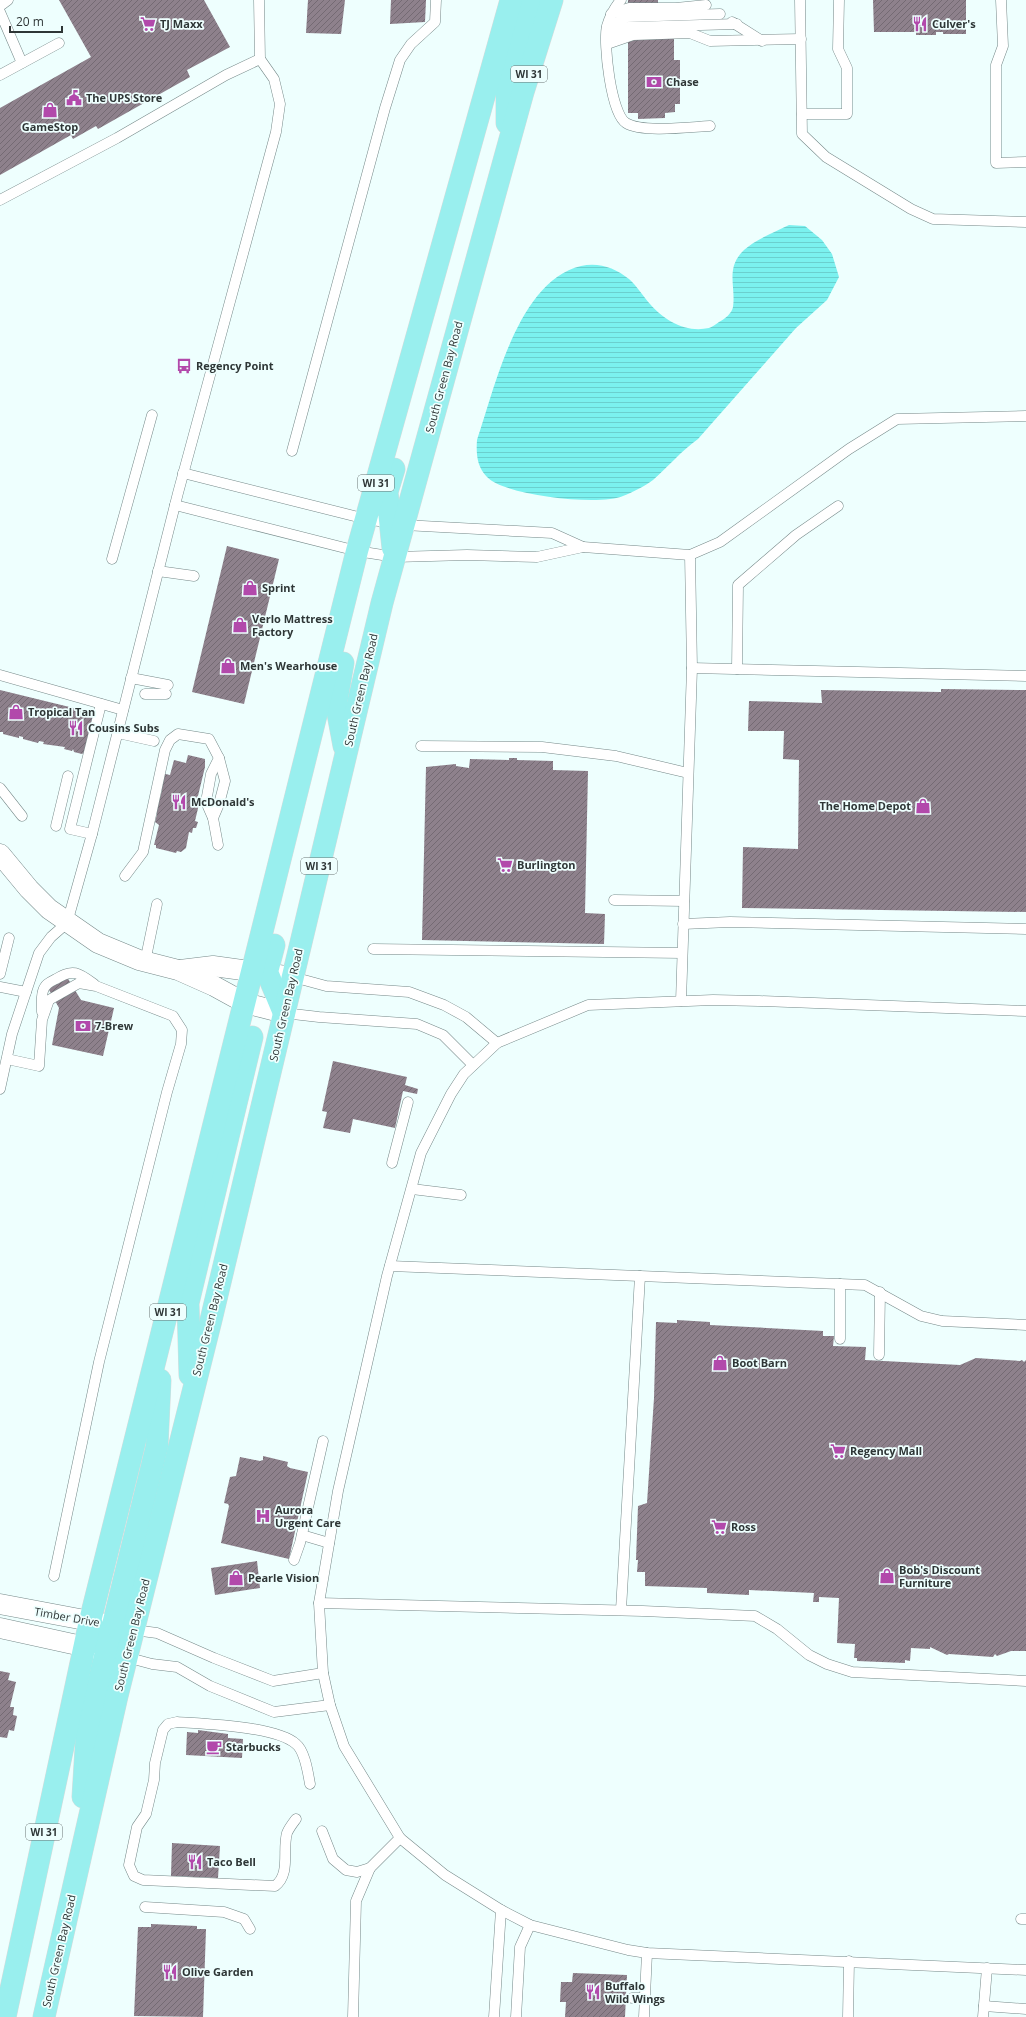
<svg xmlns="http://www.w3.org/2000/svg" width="1026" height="2017" font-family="'Open Sans',sans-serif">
  <defs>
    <pattern id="water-rules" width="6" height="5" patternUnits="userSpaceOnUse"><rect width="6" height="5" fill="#7bf1ef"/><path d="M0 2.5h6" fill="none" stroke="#6bcfce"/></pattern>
    <pattern id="building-hatch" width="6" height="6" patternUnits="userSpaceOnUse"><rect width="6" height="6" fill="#8e818c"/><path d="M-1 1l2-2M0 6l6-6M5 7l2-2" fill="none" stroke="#746a73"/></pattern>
  </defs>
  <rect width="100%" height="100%" fill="#eefffe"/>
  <path fill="url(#water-rules)" d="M 789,225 L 805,226 L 822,240 L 832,254 L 839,277 L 827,300 L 796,328 L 698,439 C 681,451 668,467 653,480 C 645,486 633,492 623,496 C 600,506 505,496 487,477 C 477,467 476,454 477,440 C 495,387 518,281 581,266 C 599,262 615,268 629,279 C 637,286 643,296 650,304 C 665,321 686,333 709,328 C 712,327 716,324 719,322 C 725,319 732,313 733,307 C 736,286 725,268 744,250 C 756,239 775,232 789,225 Z"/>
  <g fill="url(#building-hatch)">
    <path d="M 59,0 L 204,0 L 230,47 L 187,70 L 190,77 L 98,129 L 96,126 L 73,139 L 71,135 L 0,175 L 0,108 L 91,57 Z"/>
    <path d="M 308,0 L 345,0 L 341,34 L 306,33 Z"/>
    <path d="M 391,0 L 426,0 L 425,22 L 390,24 Z"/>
    <path d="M 628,0 L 658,0 L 658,39 L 674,39 L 674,60 L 680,60 L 680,104 L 675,104 L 675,112 L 665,113 L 665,118 L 638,119 L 638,113 L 628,113 Z"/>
    <path d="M 873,0 L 966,0 L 966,34 L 943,34 L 943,32 L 936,32 L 936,35 L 916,35 L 916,32 L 874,32 Z"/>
    <path d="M 227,546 L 279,559 L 244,704 L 192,692 Z"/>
    <path d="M 941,689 L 1026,690 L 1026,912 L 742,908 L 743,847 L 798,849 L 799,760 L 783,759 L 784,731 L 748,731 L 749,701 L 822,703 L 821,690 L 941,692 Z"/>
    <path d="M 0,690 L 94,713 L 85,752 L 82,754 L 74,752 L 73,749 L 72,751 L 64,749 L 65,747 L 43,744 L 44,742 L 39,741 L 38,743 L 23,739 L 23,737 L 19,736 L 19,738 L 3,734 L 3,732 L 0,732 Z"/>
    <path d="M 188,755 L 205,759 L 205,767 L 197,800 L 200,800 L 195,821 L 198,822 L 196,828 L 193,828 L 192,833 L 189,832 L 186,848 L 181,852 L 177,851 L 176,853 L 156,848 L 156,845 L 154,845 L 159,825 L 155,822 L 157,814 L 152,813 L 158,805 L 162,790 L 157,789 L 161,773 L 170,775 L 174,760 L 186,763 Z"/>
    <path d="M 509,758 L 517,758 L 517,760 L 553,761 L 553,770 L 588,771 L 585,913 L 605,914 L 604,944 L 422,940 L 426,767 L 456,764 L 456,766 L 469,768 L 470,759 L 509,760 Z"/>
    <path d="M 67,977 L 81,1000 L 114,1008 L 103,1056 L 52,1045 L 59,1008 L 48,988 Z"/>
    <path d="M 333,1061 L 407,1077 L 405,1085 L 418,1089 L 417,1094 L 403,1091 L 395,1128 L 353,1119 L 350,1133 L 323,1128 L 327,1112 L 322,1111 Z"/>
    <path d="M 677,1320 L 710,1322 L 710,1325 L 823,1331 L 823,1336 L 834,1336 L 833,1346 L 866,1347 L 865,1360 L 960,1365 L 976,1358 L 1020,1361 L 1022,1360 L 1024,1362 L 1026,1360 L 1026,1651 L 1011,1651 L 997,1656 L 995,1654 L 993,1657 L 949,1654 L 947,1655 L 930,1647 L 930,1649 L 911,1648 L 910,1661 L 905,1660 L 905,1663 L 857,1661 L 857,1658 L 854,1658 L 855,1644 L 837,1643 L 839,1598 L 819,1597 L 819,1602 L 813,1602 L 814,1593 L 749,1590 L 749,1595 L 707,1593 L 707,1588 L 645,1586 L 645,1572 L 637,1572 L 638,1560 L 636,1560 L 638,1506 L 647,1503 L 654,1398 L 656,1322 L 677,1323 Z"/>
    <path d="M 263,1456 L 288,1462 L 287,1466 L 290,1468 L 308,1472 L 289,1559 L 221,1543 L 229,1506 L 228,1504 L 224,1503 L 230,1477 L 236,1476 L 240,1457 L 260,1461 L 263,1460 Z"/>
    <path d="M 257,1561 L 260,1588 L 215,1595 L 211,1568 Z"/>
    <path d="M 0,1671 L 10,1673 L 8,1680 L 16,1682 L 10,1707 L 14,1707 L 13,1715 L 17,1716 L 14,1731 L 9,1730 L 7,1738 L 0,1737 Z"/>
    <path d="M 198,1730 L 228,1734 L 228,1738 L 243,1739 L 242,1758 L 186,1755 L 187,1732 L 198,1733 Z"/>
    <path d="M 172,1843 L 220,1846 L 218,1878 L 171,1876 Z"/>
    <path d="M 151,1924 L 197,1926 L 197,1929 L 206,1929 L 203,2017 L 134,2016 L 138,1927 L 151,1927 Z"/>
    <path d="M 573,1973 L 627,1975 L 625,2017 L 565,2017 L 566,2002 L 560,2002 L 561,1982 L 572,1982 Z"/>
  </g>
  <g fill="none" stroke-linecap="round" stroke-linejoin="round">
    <defs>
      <g id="service">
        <path d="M 621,0 C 614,8 610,16 607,26 C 603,43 611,114 626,123 C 642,133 690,127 710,126"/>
        <path d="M 800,0 L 802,134 L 826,157 L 911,209 L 933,219 L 1026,222"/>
        <path d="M 1001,0 L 1003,46 L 996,65 L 996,163 L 1026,162"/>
        <path d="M 0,6 L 8,0"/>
        <path d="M 0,12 L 22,63"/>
        <path d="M 611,14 L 629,8 L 676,8 L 706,5"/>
        <path d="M 732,22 L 762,41"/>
        <path d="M 607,28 L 627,17 L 720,14"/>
        <path d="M 607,37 L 628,27 L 737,24"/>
        <path d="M 607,44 L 633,35 L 690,33 L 710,41 L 801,39"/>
        <path d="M 0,75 L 59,43"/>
        <path d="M 802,114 L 847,114 L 847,68 L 838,49 L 839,0"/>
        <path d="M 0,200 L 117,138 L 226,75 L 260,59"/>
        <path d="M 292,451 L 385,108 L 400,60 L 411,44 L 435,22 L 436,0"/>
        <path d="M 183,473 L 366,519 L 404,525 L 552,533 L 583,547"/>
        <path d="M 175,505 L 357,551 L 395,557 L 467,555 L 537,557 L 583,547 L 690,555 L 720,542 L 849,449 L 897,419 L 1026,416"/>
        <path d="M 112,559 L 152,415"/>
        <path d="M 158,571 L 194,576"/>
        <path d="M 692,668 L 1026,676"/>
        <path d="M 737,669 L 738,585 L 796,535 L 838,506"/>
        <path d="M 0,675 L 123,710"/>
        <path d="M 131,678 L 168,685"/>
        <path d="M 145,694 L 166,694"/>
        <path d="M 118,733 L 154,741"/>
        <path d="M 421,746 L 542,747 L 616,756 L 688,773"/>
        <path d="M 0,788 L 22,816"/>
        <path d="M 213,818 L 219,804 L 225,781 L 219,758"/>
        <path d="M 56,826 L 68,776"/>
        <path d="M 92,834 L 70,829 L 101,704"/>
        <path d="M 125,876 L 143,852 L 165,750 L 170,740 L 178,734 L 209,739 L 219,758 L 211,774 L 206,802 L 213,818 L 218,845"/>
        <path d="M 614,900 L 684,901"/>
        <path d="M 683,924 L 730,922 L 1026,929"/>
        <path d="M 373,949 L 682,953"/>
        <path d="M 145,962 L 157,904"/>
        <path d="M 0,974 L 9,938"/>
        <path d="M 293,977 L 326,986 L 409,992 L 444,1005 L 466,1017 L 497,1043"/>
        <path d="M 0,987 L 26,992"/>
        <path d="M 681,1001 L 692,668 L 690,555"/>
        <path d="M 1026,1011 L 759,1001 L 713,1000 L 588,1005 L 497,1043 L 464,1074 L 451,1094 L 421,1153 L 387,1276 L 377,1320 L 338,1491 L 319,1603 L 323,1673 L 330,1705 L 344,1746 L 400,1838 L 445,1875 L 501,1910 L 530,1925 L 628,1950 L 647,1953 L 1026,1970"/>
        <path d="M 42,1012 C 42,1006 41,997 43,991 C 45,984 50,982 56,979 C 73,968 79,973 94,984"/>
        <path d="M 284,1013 L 319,1017 L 417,1024 L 443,1035 L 473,1065"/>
        <path d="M 7,1059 L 39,1066 L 42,1020 L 49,1000 L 79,983 L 96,986 L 173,1016 L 182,1030 L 181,1044 L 167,1092 L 99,1362 L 54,1576"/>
        <path d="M 0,1089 L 12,1034 L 39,953 L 51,937 L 67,923 L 92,834 L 178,493 L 276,132 L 280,104 L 274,79 L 260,59 L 259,0"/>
        <path d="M 392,1163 L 408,1102"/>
        <path d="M 412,1189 L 461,1195"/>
        <path d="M 390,1266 L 865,1285 L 921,1316 L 942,1321 L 1026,1325"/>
        <path d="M 840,1284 L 840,1339"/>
        <path d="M 879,1355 L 880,1292"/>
        <path d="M 302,1535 L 329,1543"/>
        <path d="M 294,1560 L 300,1543 L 323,1441"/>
        <path d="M 319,1603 L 643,1611 L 755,1616 L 777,1629 L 809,1655 L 827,1664 L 852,1672 L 1026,1681"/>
        <path d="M 621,1610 L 640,1276"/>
        <path d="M 134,1630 L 157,1633 L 214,1658 L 273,1681 L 323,1673"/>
        <path d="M 126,1657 L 152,1664 L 177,1667 L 210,1686 L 274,1712 L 330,1705"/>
        <path d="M 296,1819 C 293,1823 289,1828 287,1833 C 282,1850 291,1874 275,1886 L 143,1880 L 134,1876 L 129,1865 L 137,1827 L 146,1814 L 154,1780 L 155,1763 L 163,1730 L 168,1724 L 177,1722 C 204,1724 276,1726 296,1744 C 305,1751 308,1773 310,1784"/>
        <path d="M 322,1831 L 333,1859 L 346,1870 L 357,1872 L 370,1868 L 400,1838"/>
        <path d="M 145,1907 L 224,1912 L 244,1919 L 250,1929"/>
        <path d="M 1021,1919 L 1026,1919"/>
        <path d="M 632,1998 L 644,1998"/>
        <path d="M 984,2006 L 1026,2009"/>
        <path d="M 353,2017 L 356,1901 L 370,1868"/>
        <path d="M 494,2017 L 501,1910"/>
        <path d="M 516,2017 L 520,1947 L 530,1925"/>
        <path d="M 644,2017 L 647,1953"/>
        <path d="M 848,2017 L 849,1961"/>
        <path d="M 983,2017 L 987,1968"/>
      </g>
      <g id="minor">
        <path d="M 0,854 L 29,889 L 49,909 L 98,943 L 139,960 L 178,970 L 214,986 L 245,1003 L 284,1013"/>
        <path d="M 180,970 L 213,966 L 293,977"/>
        <path d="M 0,1604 L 106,1624"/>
        <path d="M 0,1628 L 100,1650"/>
      </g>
      <g id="primary">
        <path d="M 507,123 L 507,79 L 532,0"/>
        <path d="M 393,548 L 387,492 L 394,469"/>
        <path d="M 343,663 L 336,703 L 344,746"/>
        <path d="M 274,945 L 267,972 L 284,1013"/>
        <path d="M 190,1375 L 188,1303 L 252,1037"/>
        <path d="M 126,1657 L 113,1625 L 157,1446 L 160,1380"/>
        <path d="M 83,1797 L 87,1732 L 106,1652 L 90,1621"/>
        <path d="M 5,2017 L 90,1621 L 357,551 L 511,0"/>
        <path d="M 44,2017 L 117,1696 L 211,1320 L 382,603 L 523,92 L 552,0"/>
      </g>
    </defs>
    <use href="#service" stroke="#768989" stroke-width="11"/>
    <use href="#minor" stroke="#768989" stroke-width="21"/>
    <use href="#primary" stroke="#d9dbdb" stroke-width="23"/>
    <use href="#service" stroke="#fff" stroke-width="10"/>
    <use href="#minor" stroke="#fff" stroke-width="20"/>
    <use href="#primary" stroke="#99efee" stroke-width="22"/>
  </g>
  <defs>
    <symbol id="supermarket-bare" viewBox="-9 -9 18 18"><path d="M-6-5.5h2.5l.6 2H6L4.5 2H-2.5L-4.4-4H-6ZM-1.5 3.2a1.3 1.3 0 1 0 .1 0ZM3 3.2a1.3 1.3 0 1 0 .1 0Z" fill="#b249ab" stroke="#eefffe" stroke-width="2.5" paint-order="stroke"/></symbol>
    <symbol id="restaurant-bare" viewBox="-9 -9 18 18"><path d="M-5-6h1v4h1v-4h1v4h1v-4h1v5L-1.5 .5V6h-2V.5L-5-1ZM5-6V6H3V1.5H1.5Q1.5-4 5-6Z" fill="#b249ab" stroke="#eefffe" stroke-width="2.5" paint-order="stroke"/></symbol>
    <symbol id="bank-bare" viewBox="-9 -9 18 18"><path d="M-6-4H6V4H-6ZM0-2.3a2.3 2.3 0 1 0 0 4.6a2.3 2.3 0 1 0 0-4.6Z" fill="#b249ab" stroke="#eefffe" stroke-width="2.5" paint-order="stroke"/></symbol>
    <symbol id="civic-bare" viewBox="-9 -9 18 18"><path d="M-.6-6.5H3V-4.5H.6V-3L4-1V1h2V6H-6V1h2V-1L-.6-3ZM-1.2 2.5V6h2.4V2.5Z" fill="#b249ab" stroke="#eefffe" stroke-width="2.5" paint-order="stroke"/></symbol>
    <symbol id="shop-bare" viewBox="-9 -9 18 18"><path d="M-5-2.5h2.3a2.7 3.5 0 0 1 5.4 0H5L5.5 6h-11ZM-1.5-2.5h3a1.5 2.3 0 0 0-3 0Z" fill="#b249ab" stroke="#eefffe" stroke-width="2.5" paint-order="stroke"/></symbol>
    <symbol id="bus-bare" viewBox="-9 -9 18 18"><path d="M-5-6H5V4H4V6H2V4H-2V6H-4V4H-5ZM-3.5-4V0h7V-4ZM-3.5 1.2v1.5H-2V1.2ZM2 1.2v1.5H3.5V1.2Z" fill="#b249ab" stroke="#eefffe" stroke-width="2.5" paint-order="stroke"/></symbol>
    <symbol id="hospital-bare" viewBox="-9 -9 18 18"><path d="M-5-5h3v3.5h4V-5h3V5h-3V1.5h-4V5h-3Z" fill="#b249ab" stroke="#eefffe" stroke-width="2.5" paint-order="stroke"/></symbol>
    <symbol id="cafe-bare" viewBox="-9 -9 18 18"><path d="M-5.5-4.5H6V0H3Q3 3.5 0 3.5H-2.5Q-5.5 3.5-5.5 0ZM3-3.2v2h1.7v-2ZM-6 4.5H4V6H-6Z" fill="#b249ab" stroke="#eefffe" stroke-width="2.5" paint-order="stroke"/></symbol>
  </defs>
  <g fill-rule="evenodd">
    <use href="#supermarket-bare" x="137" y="13" width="22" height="22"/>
    <use href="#restaurant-bare" x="909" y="13" width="22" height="22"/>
    <use href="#bank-bare" x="643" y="71" width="22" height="22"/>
    <use href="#civic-bare" x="63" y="87" width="22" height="22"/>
    <use href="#shop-bare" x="39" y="99" width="22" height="22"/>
    <use href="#bus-bare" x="173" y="355" width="22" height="22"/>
    <use href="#shop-bare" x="239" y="577" width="22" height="22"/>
    <use href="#shop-bare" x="229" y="614" width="22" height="22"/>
    <use href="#shop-bare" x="217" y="655" width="22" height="22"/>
    <use href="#shop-bare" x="5" y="701" width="22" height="22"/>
    <use href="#restaurant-bare" x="65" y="717" width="22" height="22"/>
    <use href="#restaurant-bare" x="168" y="791" width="22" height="22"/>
    <use href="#shop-bare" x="912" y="795" width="22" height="22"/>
    <use href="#supermarket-bare" x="494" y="854" width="22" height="22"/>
    <use href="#bank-bare" x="72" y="1015" width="22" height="22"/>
    <use href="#shop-bare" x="709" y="1352" width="22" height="22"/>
    <use href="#supermarket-bare" x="827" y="1440" width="22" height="22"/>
    <use href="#hospital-bare" x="252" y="1505" width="22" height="22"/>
    <use href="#supermarket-bare" x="708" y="1516" width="22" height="22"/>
    <use href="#shop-bare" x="876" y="1565" width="22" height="22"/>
    <use href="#shop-bare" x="225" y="1567" width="22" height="22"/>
    <use href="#cafe-bare" x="203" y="1736" width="22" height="22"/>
    <use href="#restaurant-bare" x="184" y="1851" width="22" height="22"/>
    <use href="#restaurant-bare" x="159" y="1961" width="22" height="22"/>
    <use href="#restaurant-bare" x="582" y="1981" width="22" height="22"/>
  </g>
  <g text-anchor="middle" stroke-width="3.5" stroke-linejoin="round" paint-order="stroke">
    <g fill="#eefffe" stroke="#687272" stroke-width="1">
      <rect x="511" y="66" width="36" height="16" rx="3"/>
      <rect x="358" y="475" width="36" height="16" rx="3"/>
      <rect x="301" y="858" width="36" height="16" rx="3"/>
      <rect x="150" y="1304" width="36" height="16" rx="3"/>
      <rect x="26" y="1824" width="36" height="16" rx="3"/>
    </g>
    <g font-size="10" font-weight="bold" fill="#2e3636">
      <text x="529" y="78">WI 31</text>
      <text x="376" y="487">WI 31</text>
      <text x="319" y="870">WI 31</text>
      <text x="168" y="1316">WI 31</text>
      <text x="44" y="1836">WI 31</text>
    </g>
    <g font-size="11" font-weight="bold" fill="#2e3636" stroke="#eefffe" text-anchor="start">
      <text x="160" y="28">TJ Maxx</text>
      <text x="932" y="28">Culver's</text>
      <text x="666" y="86">Chase</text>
      <text x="86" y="102">The UPS Store</text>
      <text x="50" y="131" text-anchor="middle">GameStop</text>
      <text x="196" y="370">Regency Point</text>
      <text x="262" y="592">Sprint</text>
      <text x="252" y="623">Verlo Mattress<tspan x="252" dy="13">Factory</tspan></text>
      <text x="240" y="670">Men's Wearhouse</text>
      <text x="28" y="716">Tropical Tan</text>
      <text x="88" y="732">Cousins Subs</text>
      <text x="191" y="806">McDonald's</text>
      <text x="911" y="810" text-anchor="end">The Home Depot</text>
      <text x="517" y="869">Burlington</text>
      <text x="95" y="1030">7-Brew</text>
      <text x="732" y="1367">Boot Barn</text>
      <text x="850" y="1455">Regency Mall</text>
      <text x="275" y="1514">Aurora<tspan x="275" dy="13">Urgent Care</tspan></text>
      <text x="731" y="1531">Ross</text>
      <text x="899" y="1574">Bob's Discount<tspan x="899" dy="13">Furniture</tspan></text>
      <text x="248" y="1582">Pearle Vision</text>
      <text x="226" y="1751">Starbucks</text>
      <text x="207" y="1866">Taco Bell</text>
      <text x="182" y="1976">Olive Garden</text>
      <text x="605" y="1990">Buffalo<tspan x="605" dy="13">Wild Wings</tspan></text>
    </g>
    <g font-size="11" fill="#2e3636" stroke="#eefffe">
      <text transform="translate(444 377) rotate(-75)" y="4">South Green Bay Road</text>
      <text transform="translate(361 690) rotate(-77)" y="4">South Green Bay Road</text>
      <text transform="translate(286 1005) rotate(-77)" y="4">South Green Bay Road</text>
      <text transform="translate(210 1320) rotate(-76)" y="4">South Green Bay Road</text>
      <text transform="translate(67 1617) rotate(10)" y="4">Timber Drive</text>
      <text transform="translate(132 1635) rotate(-76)" y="4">South Green Bay Road</text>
      <text transform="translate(59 1951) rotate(-77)" y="4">South Green Bay Road</text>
    </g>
  </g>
  <path d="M10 26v6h52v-6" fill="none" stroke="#2e3636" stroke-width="2"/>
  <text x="16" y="26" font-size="12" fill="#2e3636" stroke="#eefffe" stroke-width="3" paint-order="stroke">20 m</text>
</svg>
